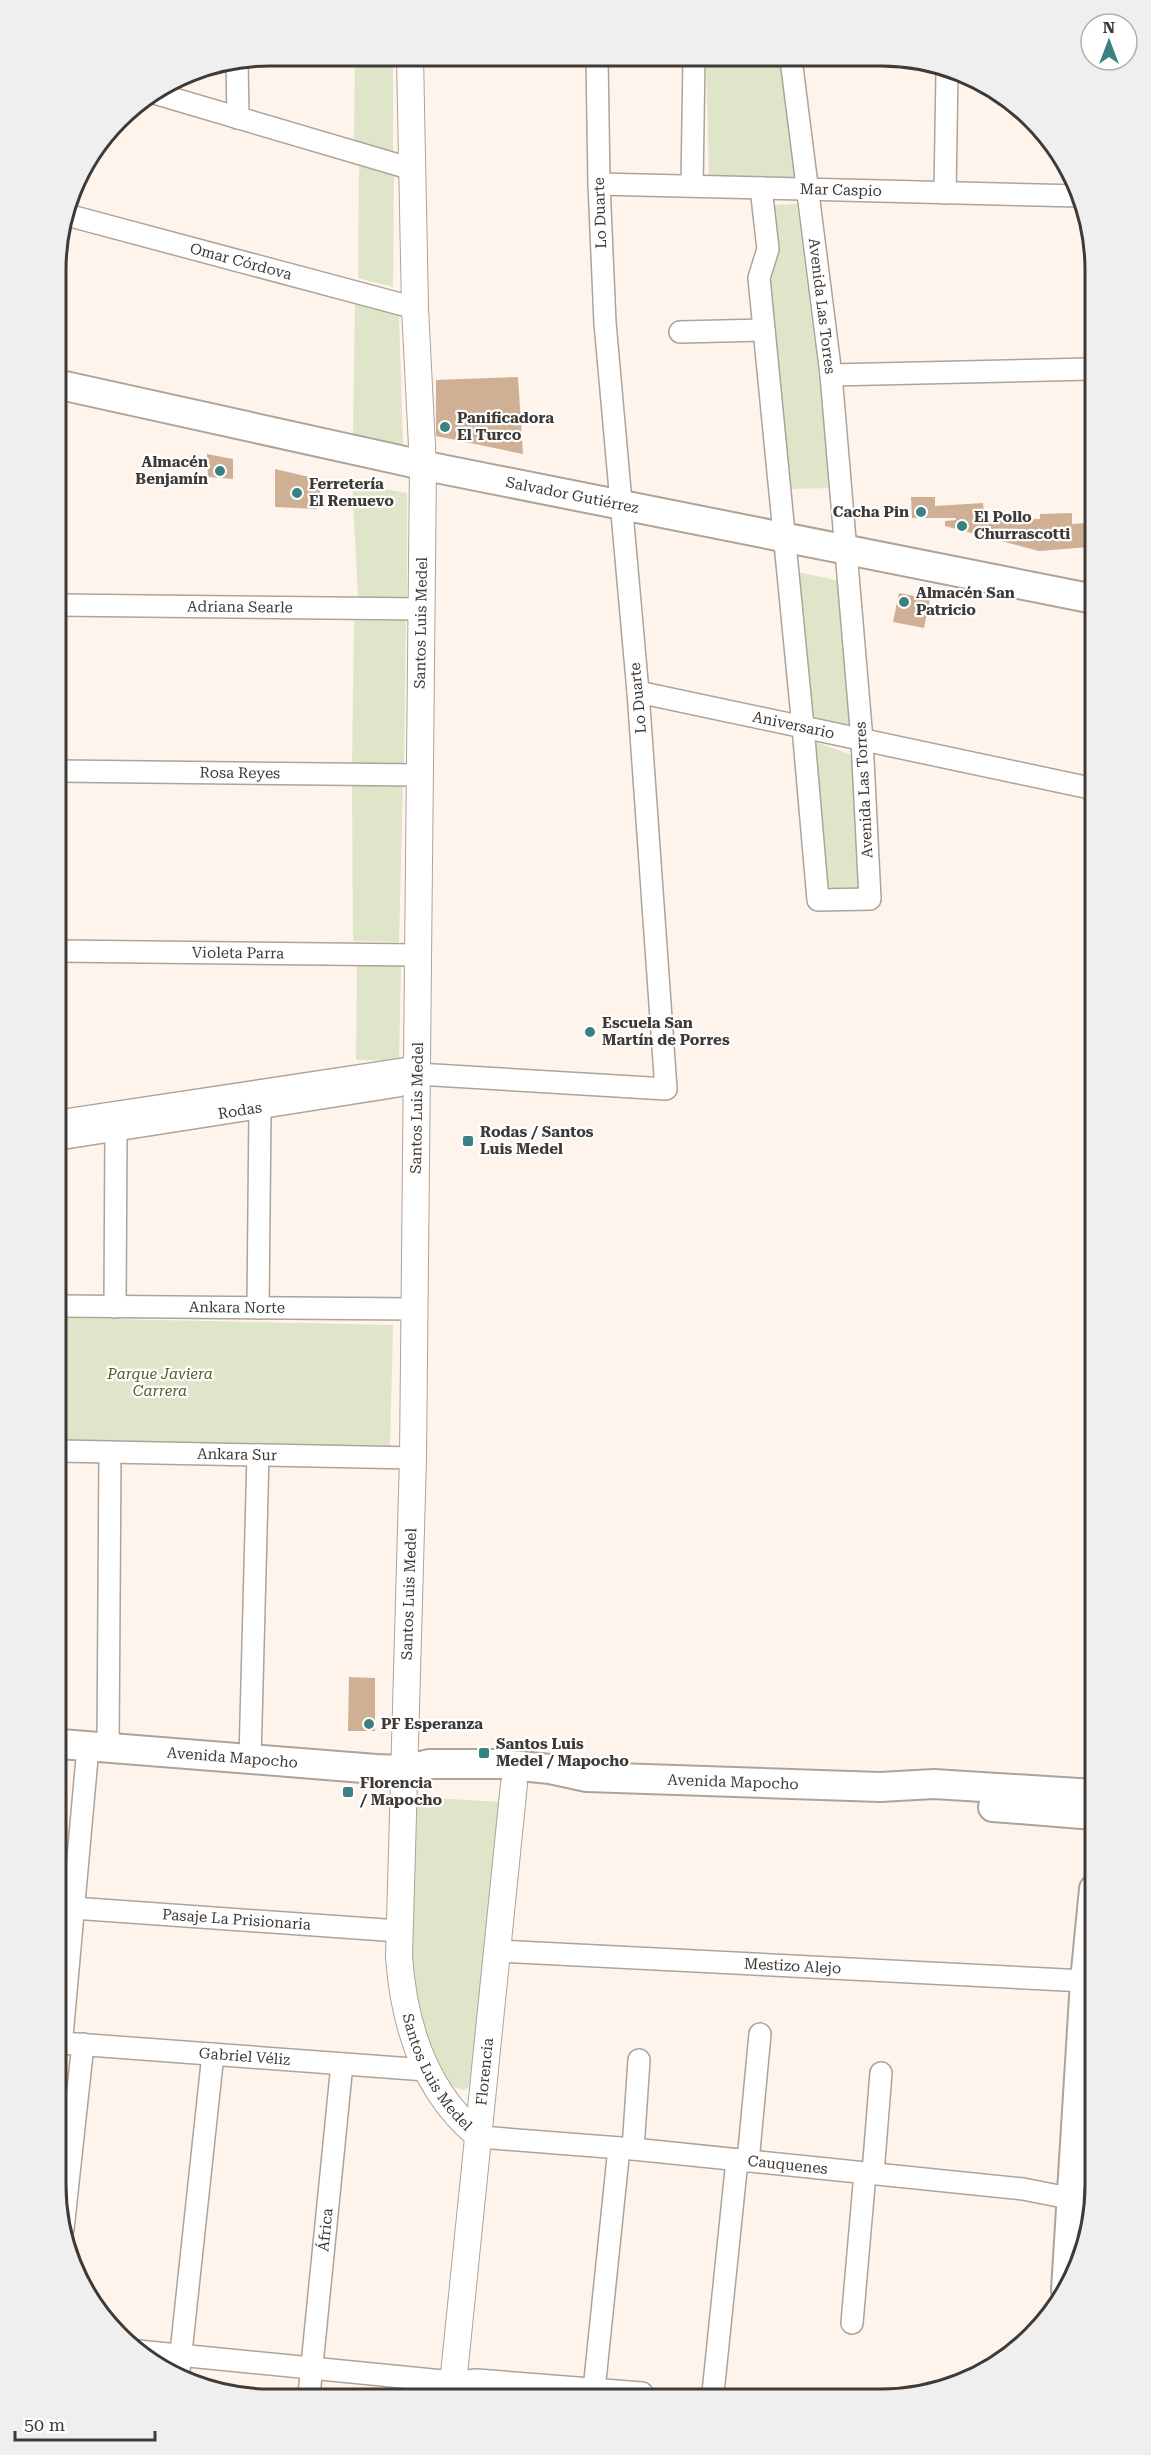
<svg xmlns="http://www.w3.org/2000/svg" width="1151" height="2455" font-family="'Roboto Serif',serif">
  <rect width="100%" height="100%" fill="#fef4ec"/>
  <g fill="#dfe5c9">
    <path d="M 355,56 L 393,56 L 393,151 L 354,140 Z"/>
    <path d="M 706,58 L 782,59 L 796,181 L 709,180 Z"/>
    <path d="M 359,166 L 394,173 L 393,287 L 358,278 Z"/>
    <path d="M 797,204 L 833,488 L 787,489 L 765,303 L 778,249 L 772,205 Z"/>
    <path d="M 355,301 L 399,314 L 403,446 L 353,435 Z"/>
    <path d="M 352,483 L 407,493 L 407,603 L 358,597 Z"/>
    <path d="M 793,571 L 845,582 L 858,731 L 807,723 Z"/>
    <path d="M 354,621 L 406,621 L 404,768 L 352,767 Z"/>
    <path d="M 813,741 L 855,756 L 862,887 L 823,889 Z"/>
    <path d="M 352,784 L 403,785 L 399,942 L 353,941 Z"/>
    <path d="M 357,964 L 401,965 L 399,1061 L 356,1060 Z"/>
    <path d="M 60,1318 L 393,1325 L 390,1449 L 60,1443 Z"/>
    <path d="M 416,1797 L 501,1802 L 472,2085 L 464,2090 L 454,2087 L 451,2084 C 441,2069 431,2052 425,2035 C 400,1968 413,1869 416,1797 Z"/>
  </g>
  <g fill="#cfb094">
    <path d="M 518,377 L 523,454 L 436,436 L 436,380 Z"/>
    <path d="M 207,454 L 233,459 L 233,479 L 208,477 Z"/>
    <path d="M 275,469 L 322,480 L 317,509 L 275,507 Z"/>
    <path d="M 911,497 L 935,497 L 935,506 L 983,503 L 985,520 L 1040,519 L 1040,514 L 1072,513 L 1072,524 L 1087,523 L 1089,547 L 1039,551 L 945,526 L 945,521 L 956,520 L 956,518 L 912,518 Z"/>
    <path d="M 899,593 L 930,599 L 924,628 L 893,622 Z"/>
    <path d="M 349,1677 L 375,1678 L 375,1731 L 348,1731 Z"/>
  </g>
  <g fill="none" stroke-linecap="round" stroke-linejoin="round">
    <defs>
      <g id="minor">
        <path d="M 237,62 L 238,118"/>
        <path d="M 154,93 L 412,169"/>
        <path id="s1" d="M 599,184 L 1081,196"/>
        <path d="M 692,186 L 694,58"/>
        <path d="M 761,188 L 768,249 L 759,278 L 803,727 L 818,900 L 870,899 L 862,740 L 831,375 L 791,59"/>
        <path d="M 945,193 L 947,72"/>
        <path id="s2" d="M 67,215 L 415,308"/>
        <path d="M 680,332 L 764,330"/>
        <path d="M 831,375 L 1089,369"/>
        <path id="s3" d="M 57,605 L 422,609"/>
        <path id="s4" d="M 638,692 L 1090,788"/>
        <path id="s5" d="M 58,771 L 420,775"/>
        <path id="s6" d="M 58,951 L 418,955"/>
        <path d="M 59,1121 L 417,1067"/>
        <path id="s7" d="M 59,1139 L 398,1086 L 417,1074 L 666,1089 L 638,692 L 605,323 L 599,184 L 597,58"/>
        <path id="s8" d="M 60,1306 L 415,1309"/>
        <path d="M 115,1307 L 116,1130"/>
        <path d="M 258,1308 L 260,1108"/>
        <path id="s9" d="M 60,1451 L 413,1458"/>
        <path d="M 108,1749 L 110,1452"/>
        <path d="M 250,1760 L 258,1455"/>
        <path id="s10" d="M 73,1908 L 399,1931"/>
        <path id="s11" d="M 499,1951 L 1085,1981"/>
        <path d="M 62,2036 L 88,1747"/>
        <path id="s12" d="M 62,2043 L 426,2070"/>
        <path id="s13" d="M 480,2137 L 633,2149 L 1023,2189 L 1094,2203"/>
        <path d="M 633,2149 L 639,2060"/>
        <path d="M 748,2161 L 760,2034"/>
        <path d="M 873,2173 L 881,2073"/>
        <path d="M 63,2229 L 83,2044"/>
        <path d="M 852,2323 L 865,2173"/>
        <path d="M 138,2351 L 453,2382 L 477,2380 L 642,2393"/>
        <path d="M 179,2371 L 213,2054"/>
        <path d="M 594,2390 L 619,2148"/>
        <path d="M 713,2393 L 737,2160"/>
        <path id="s14" d="M 309,2395 L 342,2064"/>
      </g>
      <g id="tertiary">
        <path id="s15" d="M 410,56 L 415,308 L 423,466 L 413,1458 L 399,1957 C 404,2025 424,2092 480,2137"/>
        <path id="s16" d="M 452,2394 L 514,1784"/>
      </g>
      <g id="secondary">
        <path id="s17" d="M 56,384 L 436,468 L 1089,598"/>
        <path id="s18" d="M 61,1744 L 376,1769 L 404,1770 L 429,1764 L 500,1764 L 550,1769 L 587,1777 L 880,1787 L 934,1784 L 1094,1794"/>
        <path d="M 993,1807 L 1094,1815"/>
        <path d="M 1066,2290 L 1085,1981 L 1094,1889"/>
      </g>
    </defs>
    <use href="#minor" stroke="#aea399" stroke-width="24"/>
    <use href="#tertiary" stroke="#aea399" stroke-width="28"/>
    <use href="#secondary" stroke="#aea399" stroke-width="32"/>
    <use href="#minor" stroke="#fff" stroke-width="21"/>
    <use href="#tertiary" stroke="#fff" stroke-width="26"/>
    <use href="#secondary" stroke="#fff" stroke-width="28"/>
  </g>
  <g fill="#3a8281" stroke="#fff" stroke-width="2">
    <circle cx="445" cy="427" r="6"/>
    <circle cx="220" cy="471" r="6"/>
    <circle cx="297" cy="493" r="6"/>
    <circle cx="921" cy="512" r="6"/>
    <circle cx="962" cy="526" r="6"/>
    <circle cx="904" cy="602" r="6"/>
    <circle cx="590" cy="1032" r="6"/>
    <rect x="462" y="1135" width="12" height="12" rx="3"/>
    <circle cx="369" cy="1724" r="6"/>
    <rect x="478" y="1747" width="12" height="12" rx="3"/>
    <rect x="342" y="1786" width="12" height="12" rx="3"/>
  </g>
  <g text-anchor="middle" stroke-width="4.5" stroke-linejoin="round" paint-order="stroke">
    <g font-size="15" fill="#3f3a36" stroke="#fff">
      <text dy="5" stroke="none"><textPath href="#s1" startOffset="242">Mar Caspio</textPath></text>
      <text transform="translate(600 213) rotate(-92)" y="5">Lo Duarte</text>
      <text dy="5" stroke="none"><textPath href="#s2" startOffset="180">Omar Córdova</textPath></text>
      <text transform="translate(822 306) rotate(83)" y="5">Avenida Las Torres</text>
      <text dy="5" stroke="none"><textPath href="#s17" startOffset="528">Salvador Gutiérrez</textPath></text>
      <text dy="5" stroke="none"><textPath href="#s3" startOffset="183">Adriana Searle</textPath></text>
      <text transform="translate(421 623) rotate(-89)" y="5">Santos Luis Medel</text>
      <text transform="translate(638 698) rotate(-95)" y="5">Lo Duarte</text>
      <text dy="5" stroke="none"><textPath href="#s4" startOffset="159">Aniversario</textPath></text>
      <text dy="5" stroke="none"><textPath href="#s5" startOffset="182">Rosa Reyes</textPath></text>
      <text transform="translate(864 790) rotate(-93)" y="5">Avenida Las Torres</text>
      <text dy="5" stroke="none"><textPath href="#s6" startOffset="180">Violeta Parra</textPath></text>
      <text transform="translate(417 1108) rotate(-89)" y="5">Santos Luis Medel</text>
      <text dy="5" stroke="none"><textPath href="#s7" startOffset="183">Rodas</textPath></text>
      <text dy="5" stroke="none"><textPath href="#s8" startOffset="177">Ankara Norte</textPath></text>
      <text dy="5" stroke="none"><textPath href="#s9" startOffset="177">Ankara Sur</textPath></text>
      <text transform="translate(409 1594) rotate(-88)" y="5">Santos Luis Medel</text>
      <text dy="5" stroke="none"><textPath href="#s18" startOffset="172">Avenida Mapocho</textPath></text>
      <text dy="5" stroke="none"><textPath href="#s18" startOffset="675">Avenida Mapocho</textPath></text>
      <text dy="5" stroke="none"><textPath href="#s10" startOffset="164">Pasaje La Prisionaria</textPath></text>
      <text dy="5" stroke="none"><textPath href="#s11" startOffset="294">Mestizo Alejo</textPath></text>
      <text dy="5" stroke="none"><textPath href="#s12" startOffset="183">Gabriel Véliz</textPath></text>
      <text dy="5" stroke="none"><textPath href="#s15" startOffset="2025">Santos Luis Medel</textPath></text>
      <text dy="5" stroke="none"><textPath href="#s16" startOffset="324">Florencia</textPath></text>
      <text dy="5" stroke="none"><textPath href="#s13" startOffset="309">Cauquenes</textPath></text>
      <text dy="5" stroke="none"><textPath href="#s14" startOffset="166">África</textPath></text>
    </g>
    <g font-size="15" font-weight="bold" fill="#3f3a36" stroke="#fff" text-anchor="start">
      <text x="457" y="423">Panificadora<tspan x="457" dy="17">El Turco</tspan></text>
      <text x="208" y="467" text-anchor="end">Almacén<tspan x="208" dy="17">Benjamín</tspan></text>
      <text x="309" y="489">Ferretería<tspan x="309" dy="17">El Renuevo</tspan></text>
      <text x="909" y="517" text-anchor="end">Cacha Pin</text>
      <text x="974" y="522">El Pollo<tspan x="974" dy="17">Churrascotti</tspan></text>
      <text x="916" y="598">Almacén San<tspan x="916" dy="17">Patricio</tspan></text>
      <text x="602" y="1028">Escuela San<tspan x="602" dy="17">Martín de Porres</tspan></text>
      <text x="480" y="1137">Rodas / Santos<tspan x="480" dy="17">Luis Medel</tspan></text>
      <text x="381" y="1729">PF Esperanza</text>
      <text x="496" y="1749">Santos Luis<tspan x="496" dy="17">Medel / Mapocho</tspan></text>
      <text x="360" y="1788">Florencia<tspan x="360" dy="17">/ Mapocho</tspan></text>
    </g>
    <g font-size="15" font-style="italic" fill="#545d22" stroke="#fff">
      <text x="160" y="1379">Parque Javiera<tspan x="160" dy="17">Carrera</tspan></text>
    </g>
  </g>
  <path d="M0 0H1151V2455H0ZM270 66H881A204 204 0 0 1 1085 270V2185A204 204 0 0 1 881 2389H270A204 204 0 0 1 66 2185V270A204 204 0 0 1 270 66Z" fill="#f0efef" fill-rule="evenodd"/>
  <path fill="none" stroke="#3f3a36" stroke-width="3" d="M270 66H881A204 204 0 0 1 1085 270V2185A204 204 0 0 1 881 2389H270A204 204 0 0 1 66 2185V270A204 204 0 0 1 270 66Z"/>
  <g transform="translate(1109 42)"><circle r="28" fill="#ffffff" stroke="#b2b0af" stroke-width="1.5"/>
  <path d="M0-4.5L10 22L0 15L-10 22Z" fill="#3a8281"/>
  <text y="-9" font-size="16" font-weight="bold" text-anchor="middle" fill="#3f3a36">N</text>
  </g>
  <path d="M15 2431v9h140v-9" fill="none" stroke="#3f3a36" stroke-width="3"/>
  <text x="24" y="2431" font-size="18" fill="#3f3a36" stroke="#ffffff" stroke-width="4.5" paint-order="stroke">50 m</text>
</svg>
